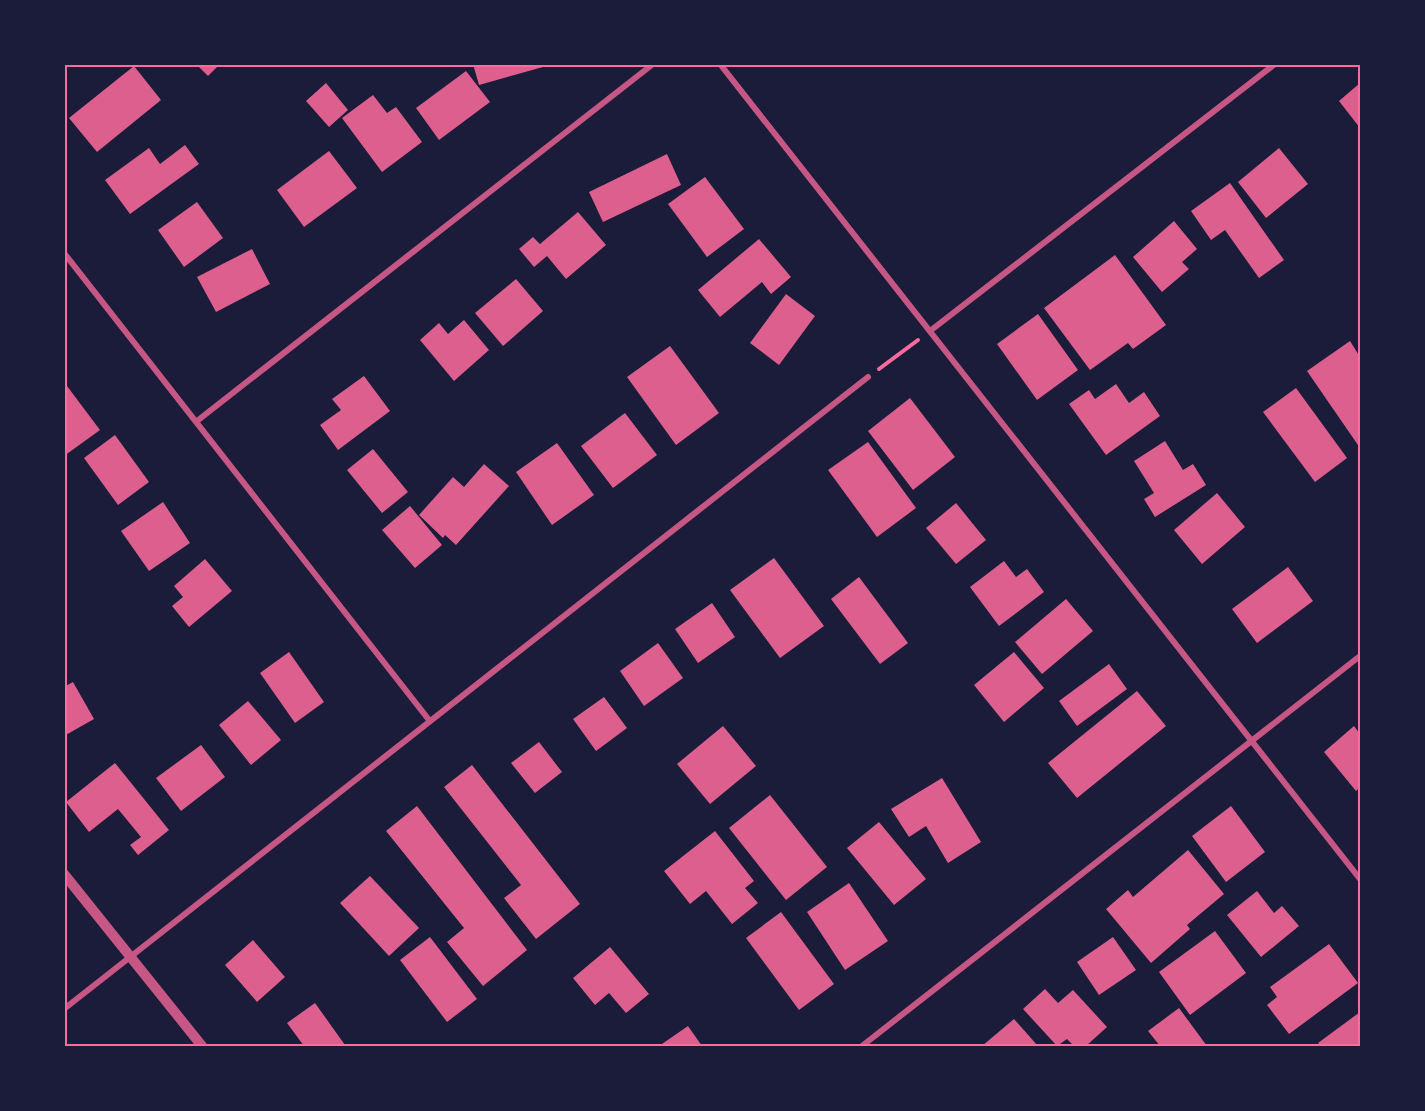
<svg xmlns="http://www.w3.org/2000/svg" width="1425" height="1111" font-family="'Fira Sans Condensed',sans-serif">
  <rect width="100%" height="100%" fill="#1b1b3a"/>
  <g fill="#dd5f8e">
    <path d="M 196,64 L 220,64 L 208,76 Z"/>
    <path d="M 473,64 L 542,64 L 543,67 L 479,85 Z"/>
    <path d="M 134,66 L 161,100 L 97,152 L 69,118 Z"/>
    <path d="M 466,71 L 490,102 L 439,140 L 416,108 Z"/>
    <path d="M 326,83 L 348,110 L 329,127 L 306,101 Z"/>
    <path d="M 1360,83 L 1360,128 L 1339,101 Z"/>
    <path d="M 373,95 L 387,113 L 396,107 L 422,142 L 382,172 L 342,118 Z"/>
    <path d="M 185,145 L 199,164 L 130,214 L 105,180 L 149,148 L 160,164 Z"/>
    <path d="M 1279,148 L 1308,184 L 1266,218 L 1238,182 Z"/>
    <path d="M 329,151 L 357,188 L 304,227 L 277,190 Z"/>
    <path d="M 667,154 L 681,185 L 603,222 L 589,192 Z"/>
    <path d="M 705,177 L 744,229 L 707,257 L 668,204 Z"/>
    <path d="M 1230,183 L 1284,260 L 1259,278 L 1225,230 L 1211,240 L 1191,211 Z"/>
    <path d="M 197,202 L 223,238 L 184,267 L 158,230 Z"/>
    <path d="M 578,212 L 606,245 L 566,279 L 547,256 L 534,267 L 519,249 L 533,237 L 540,244 Z"/>
    <path d="M 1174,221 L 1197,249 L 1182,262 L 1189,269 L 1162,292 L 1133,257 Z"/>
    <path d="M 759,239 L 791,277 L 771,294 L 762,282 L 720,317 L 698,290 Z"/>
    <path d="M 252,249 L 270,284 L 216,312 L 197,277 Z"/>
    <path d="M 1115,255 L 1166,325 L 1133,349 L 1128,343 L 1090,370 L 1044,308 Z"/>
    <path d="M 516,279 L 543,311 L 503,346 L 475,313 Z"/>
    <path d="M 786,294 L 815,316 L 779,365 L 750,343 Z"/>
    <path d="M 1038,314 L 1078,370 L 1037,400 L 997,344 Z"/>
    <path d="M 464,320 L 489,350 L 454,381 L 420,340 L 439,323 L 448,334 Z"/>
    <path d="M 1350,341 L 1360,357 L 1360,448 L 1307,371 Z"/>
    <path d="M 670,346 L 719,413 L 676,445 L 627,377 Z"/>
    <path d="M 364,376 L 390,411 L 338,450 L 320,425 L 341,410 L 332,399 Z"/>
    <path d="M 64,382 L 100,430 L 64,456 Z"/>
    <path d="M 1116,384 L 1129,403 L 1144,392 L 1160,416 L 1106,455 L 1069,404 L 1089,390 L 1095,399 Z"/>
    <path d="M 1296,388 L 1347,458 L 1315,482 L 1263,412 Z"/>
    <path d="M 910,398 L 955,457 L 913,490 L 868,431 Z"/>
    <path d="M 625,413 L 657,455 L 613,488 L 581,446 Z"/>
    <path d="M 115,435 L 149,482 L 118,505 L 84,458 Z"/>
    <path d="M 1165,441 L 1183,470 L 1193,464 L 1206,485 L 1155,517 L 1144,499 L 1154,493 L 1134,461 Z"/>
    <path d="M 868,442 L 916,508 L 877,537 L 828,470 Z"/>
    <path d="M 557,443 L 594,495 L 552,525 L 516,472 Z"/>
    <path d="M 373,449 L 408,492 L 382,513 L 347,470 Z"/>
    <path d="M 484,464 L 509,486 L 456,545 L 445,535 L 443,538 L 419,515 L 453,477 L 464,487 Z"/>
    <path d="M 1217,493 L 1245,527 L 1202,564 L 1174,530 Z"/>
    <path d="M 163,502 L 190,543 L 149,571 L 121,531 Z"/>
    <path d="M 956,503 L 986,540 L 956,564 L 926,528 Z"/>
    <path d="M 410,506 L 442,545 L 415,568 L 382,530 Z"/>
    <path d="M 774,558 L 824,626 L 780,658 L 730,590 Z"/>
    <path d="M 205,559 L 232,591 L 189,627 L 172,606 L 183,597 L 174,586 Z"/>
    <path d="M 1004,561 L 1016,577 L 1027,569 L 1044,592 L 999,626 L 970,587 Z"/>
    <path d="M 1288,567 L 1313,601 L 1257,643 L 1232,609 Z"/>
    <path d="M 859,577 L 908,643 L 880,664 L 831,599 Z"/>
    <path d="M 1066,599 L 1093,631 L 1042,674 L 1015,642 Z"/>
    <path d="M 712,603 L 735,637 L 698,663 L 675,629 Z"/>
    <path d="M 658,643 L 683,678 L 644,706 L 620,671 Z"/>
    <path d="M 289,652 L 324,702 L 295,723 L 260,673 Z"/>
    <path d="M 1014,652 L 1044,688 L 1004,722 L 974,685 Z"/>
    <path d="M 1109,664 L 1127,689 L 1077,726 L 1059,701 Z"/>
    <path d="M 73,682 L 94,719 L 64,736 L 64,687 Z"/>
    <path d="M 1137,691 L 1166,726 L 1077,798 L 1048,763 Z"/>
    <path d="M 604,697 L 627,728 L 596,751 L 573,719 Z"/>
    <path d="M 248,701 L 281,740 L 251,765 L 219,725 Z"/>
    <path d="M 723,726 L 756,766 L 710,804 L 677,764 Z"/>
    <path d="M 1354,726 L 1360,734 L 1360,787 L 1356,791 L 1324,752 Z"/>
    <path d="M 539,742 L 562,772 L 535,793 L 511,763 Z"/>
    <path d="M 201,745 L 225,777 L 181,811 L 156,778 Z"/>
    <path d="M 115,763 L 169,830 L 138,855 L 130,845 L 141,837 L 118,809 L 89,832 L 66,802 Z"/>
    <path d="M 472,765 L 580,904 L 536,939 L 504,898 L 521,885 L 444,787 Z"/>
    <path d="M 942,778 L 981,842 L 948,863 L 926,826 L 909,837 L 891,809 Z"/>
    <path d="M 770,795 L 827,867 L 786,900 L 729,828 Z"/>
    <path d="M 417,806 L 527,950 L 483,986 L 447,942 L 464,928 L 386,831 Z"/>
    <path d="M 1231,806 L 1265,852 L 1226,882 L 1192,836 Z"/>
    <path d="M 879,822 L 926,879 L 894,905 L 847,848 Z"/>
    <path d="M 715,831 L 754,881 L 745,888 L 758,903 L 732,924 L 706,891 L 690,904 L 664,871 Z"/>
    <path d="M 1188,850 L 1224,894 L 1187,925 L 1190,929 L 1151,963 L 1106,909 L 1128,890 L 1133,897 Z"/>
    <path d="M 370,876 L 419,928 L 389,956 L 340,903 Z"/>
    <path d="M 849,883 L 888,941 L 845,970 L 807,912 Z"/>
    <path d="M 1257,891 L 1274,913 L 1282,906 L 1299,926 L 1261,957 L 1227,915 Z"/>
    <path d="M 781,912 L 834,984 L 799,1010 L 746,938 Z"/>
    <path d="M 1215,931 L 1246,973 L 1190,1015 L 1159,972 Z"/>
    <path d="M 430,937 L 477,999 L 447,1022 L 400,960 Z"/>
    <path d="M 1113,937 L 1136,970 L 1099,995 L 1077,962 Z"/>
    <path d="M 253,940 L 285,977 L 257,1002 L 225,965 Z"/>
    <path d="M 1329,944 L 1358,983 L 1289,1034 L 1267,1005 L 1277,997 L 1270,987 Z"/>
    <path d="M 610,947 L 649,994 L 626,1013 L 609,993 L 595,1005 L 573,978 Z"/>
    <path d="M 1045,989 L 1058,1003 L 1073,990 L 1107,1027 L 1086,1046 L 1074,1046 L 1067,1039 L 1057,1046 L 1023,1009 Z"/>
    <path d="M 315,1003 L 345,1045 L 342,1046 L 304,1046 L 287,1023 Z"/>
    <path d="M 1179,1008 L 1207,1046 L 1160,1046 L 1148,1031 Z"/>
    <path d="M 1360,1012 L 1360,1046 L 1321,1046 L 1318,1043 Z"/>
    <path d="M 1014,1019 L 1038,1046 L 982,1046 Z"/>
    <path d="M 688,1026 L 702,1046 L 659,1046 Z"/>
  </g>
  <g fill="none" stroke-linecap="round" stroke-linejoin="round">
    <path stroke="#ff6b9d" stroke-width="4" d="M 879,369 L 918,340"/>
    <g stroke="#c65784" stroke-width="6">
      <path d="M 720,64 L 1360,879"/>
      <path d="M 64,253 L 429,720"/>
      <path d="M 930,331 L 1275,64"/>
      <path d="M 197,421 L 653,64"/>
      <path d="M 64,1009 L 868,377"/>
      <path d="M 862,1046 L 1360,656"/>
    </g>
    <path stroke="#c65784" stroke-width="10" d="M 64,874 L 202,1046"/>
  </g>
  <rect width="1425" height="1111" fill="none" stroke="#1b1b3a" stroke-width="132"/>
  <rect x="66" y="66" width="1293" height="979" fill="none" stroke="#ff6b9d" stroke-width="2"/>
</svg>
